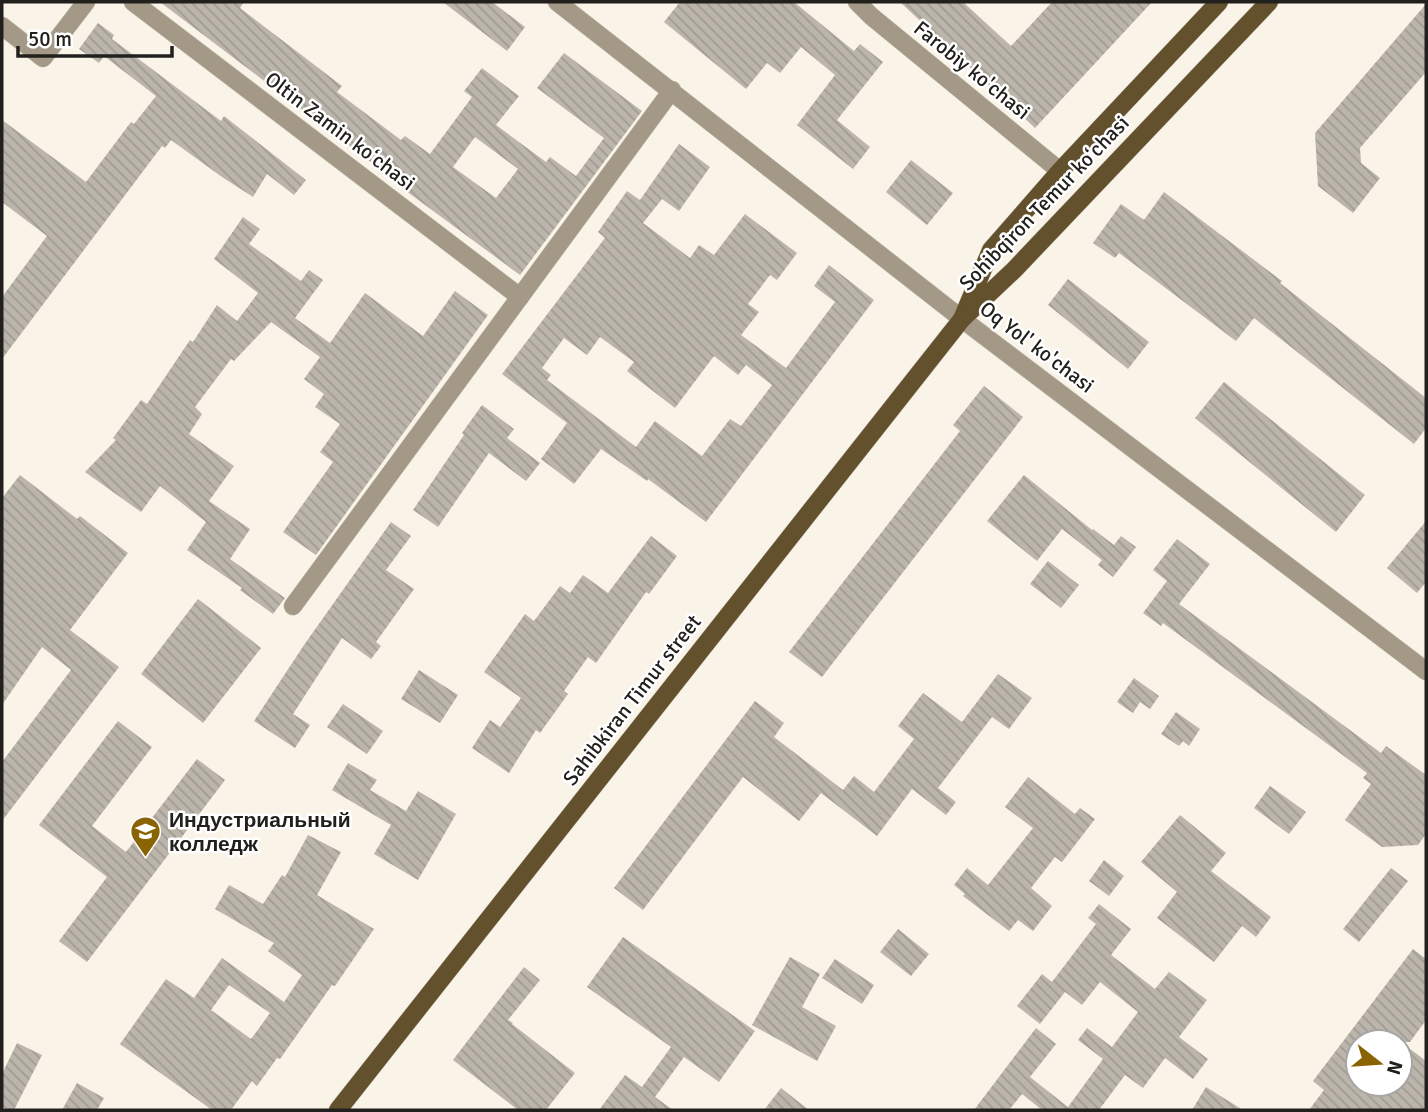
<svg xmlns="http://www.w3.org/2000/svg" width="1428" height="1112" font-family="Signika,sans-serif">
  <defs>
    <pattern id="building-back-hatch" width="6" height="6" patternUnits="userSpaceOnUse" patternTransform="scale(1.75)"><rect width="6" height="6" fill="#bbb5ab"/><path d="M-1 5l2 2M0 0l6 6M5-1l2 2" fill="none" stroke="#a09b93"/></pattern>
  </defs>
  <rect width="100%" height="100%" fill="#f9f3e8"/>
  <g fill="url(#building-back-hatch)" fill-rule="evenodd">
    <path d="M 160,2 L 244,2 L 240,8 L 342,86 L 337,92 L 401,140 L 405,136 L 430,154 L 472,97 L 464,91 L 482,68 L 519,96 L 496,125 L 546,162 L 550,157 L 576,176 L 604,138 L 537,88 L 564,53 L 642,111 L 520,275 L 379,171 L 380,169 ZM 475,137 L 518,169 L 496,198 L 453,167 Z"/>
    <path d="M 443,2 L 492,2 L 525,27 L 507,51 Z"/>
    <path d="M 680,2 L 794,2 L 854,51 L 860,44 L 883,62 L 837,120 L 870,147 L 853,169 L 797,125 L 835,75 L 801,47 L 780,73 L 767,63 L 746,89 L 664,22 Z"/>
    <path d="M 900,2 L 963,2 L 1011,46 L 1052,2 L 1152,2 L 1035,128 Z"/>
    <path d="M 1426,4 L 1426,72 L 1360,148 L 1361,163 L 1380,178 L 1353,213 L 1318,186 L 1315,133 Z"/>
    <path d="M 98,23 L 114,35 L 112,39 L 221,121 L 224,116 L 306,180 L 294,195 L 267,174 L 253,197 L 222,177 L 171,140 L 165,148 L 162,146 L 2,359 L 2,297 L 47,236 L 2,202 L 2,120 L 86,182 L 131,122 L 134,124 L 156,96 L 104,56 L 99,63 L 79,49 Z"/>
    <path d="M 679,144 L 710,167 L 679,211 L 662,199 L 643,223 L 690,258 L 699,245 L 714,255 L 745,214 L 797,253 L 777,280 L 770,275 L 748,304 L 759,312 L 741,335 L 786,368 L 835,302 L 814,286 L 829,265 L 874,300 L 706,522 L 648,479 L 647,481 L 601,449 L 574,484 L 541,459 L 567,423 L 502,374 L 605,238 L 598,232 L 627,191 L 640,200 ZM 600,337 L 634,362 L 627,371 L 675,408 L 714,356 L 738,375 L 746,365 L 772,385 L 741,426 L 730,419 L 702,456 L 655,421 L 636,447 L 547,380 L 551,375 L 542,368 L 564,338 L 587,355 Z"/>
    <path d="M 911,160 L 953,193 L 927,225 L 886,192 Z"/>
    <path d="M 1164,192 L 1282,281 L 1280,283 L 1426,398 L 1426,428 L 1414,444 L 1254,318 L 1236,341 L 1119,253 L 1115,258 L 1093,243 L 1121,204 L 1144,220 Z"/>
    <path d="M 243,217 L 260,229 L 249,244 L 301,281 L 309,270 L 323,280 L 295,318 L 330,343 L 365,293 L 423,336 L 455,291 L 488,315 L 316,555 L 283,532 L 333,462 L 320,452 L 340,424 L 315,407 L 324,394 L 304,379 L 320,357 L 271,322 L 234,361 L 231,359 L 195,407 L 202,414 L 189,434 L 234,466 L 209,501 L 250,529 L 230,559 L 285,598 L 273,614 L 240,590 L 242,588 L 187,550 L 206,522 L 160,486 L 141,512 L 85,472 L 116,440 L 113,438 L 141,400 L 147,404 L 190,340 L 193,342 L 217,305 L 237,321 L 258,293 L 214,259 Z"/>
    <path d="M 1068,279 L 1149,342 L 1128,369 L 1048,305 Z"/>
    <path d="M 1224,382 L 1365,495 L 1336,532 L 1195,418 Z"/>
    <path d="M 984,386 L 1023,417 L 822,677 L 789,652 L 960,431 L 953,425 Z"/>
    <path d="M 482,405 L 514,429 L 507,438 L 540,463 L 526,481 L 489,453 L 438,527 L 413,510 L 464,435 L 462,433 Z"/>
    <path d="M 20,475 L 77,519 L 80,516 L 128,553 L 70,630 L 119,667 L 2,821 L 2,762 L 71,670 L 42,647 L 2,705 L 2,498 Z"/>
    <path d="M 1024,475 L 1092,530 L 1093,529 L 1114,545 L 1121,536 L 1136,547 L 1113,577 L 1098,565 L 1102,560 L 1062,529 L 1037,561 L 987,521 Z"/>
    <path d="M 1426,521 L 1426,582 L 1417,593 L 1387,568 Z"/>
    <path d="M 391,522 L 411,536 L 386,570 L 414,589 L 376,642 L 381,646 L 371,659 L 342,638 L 293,714 L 310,725 L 295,748 L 254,721 L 304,645 Z"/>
    <path d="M 651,536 L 677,556 L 649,594 L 646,592 L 596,663 L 588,657 L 564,691 L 568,694 L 540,733 L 536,730 L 509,773 L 472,748 L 490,720 L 500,727 L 521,698 L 484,672 L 525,614 L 534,621 L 560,586 L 570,593 L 583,575 L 608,593 Z"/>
    <path d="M 1177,539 L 1210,564 L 1179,604 L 1381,753 L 1386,746 L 1426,775 L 1426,834 L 1418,845 L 1382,847 L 1345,820 L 1371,784 L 1363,778 L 1367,773 L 1163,623 L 1161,626 L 1143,613 L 1167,581 L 1153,570 Z"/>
    <path d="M 1048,561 L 1079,585 L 1061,608 L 1030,584 Z"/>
    <path d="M 198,599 L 261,648 L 203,723 L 141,674 Z"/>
    <path d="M 419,670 L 458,695 L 440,723 L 401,699 Z"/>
    <path d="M 998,674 L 1032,698 L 1009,729 L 992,717 L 938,788 L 956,802 L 946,815 L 912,789 L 877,836 L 821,793 L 799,821 L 743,777 L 643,910 L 614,888 L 755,701 L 784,723 L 774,737 L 843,790 L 854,776 L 874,792 L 914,739 L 898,726 L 923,693 L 962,722 Z"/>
    <path d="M 1134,678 L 1159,696 L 1150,709 L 1140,702 L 1133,713 L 1117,702 Z"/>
    <path d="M 343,704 L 383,731 L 367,754 L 327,727 Z"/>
    <path d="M 1176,712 L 1200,729 L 1189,746 L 1183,741 L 1179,746 L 1161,734 Z"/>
    <path d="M 118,721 L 152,747 L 92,826 L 126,852 L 197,759 L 225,780 L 87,962 L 59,941 L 107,877 L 39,825 Z"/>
    <path d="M 348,763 L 377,780 L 370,790 L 406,811 L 418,791 L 456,814 L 418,880 L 374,854 L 391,825 L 332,790 Z"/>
    <path d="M 1028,777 L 1075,814 L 1080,808 L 1095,819 L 1062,862 L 1055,857 L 1031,888 L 1052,906 L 1033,931 L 1018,920 L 1009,931 L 963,896 L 965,894 L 954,885 L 967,868 L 988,885 L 1033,828 L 1005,807 Z"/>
    <path d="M 1270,786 L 1306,812 L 1289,834 L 1254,808 Z"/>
    <path d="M 1180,815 L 1226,853 L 1211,871 L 1271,917 L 1256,937 L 1242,926 L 1214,962 L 1157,918 L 1177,892 L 1141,862 Z"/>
    <path d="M 308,835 L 341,852 L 317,895 L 374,929 L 335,986 L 332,985 L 280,1059 L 277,1058 L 257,1086 L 252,1081 L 231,1110 L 212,1110 L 120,1044 L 166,979 L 194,998 L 222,958 L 284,1002 L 302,975 L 268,951 L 274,943 L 215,909 L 229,885 L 263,904 L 282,875 L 285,877 ZM 229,985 L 270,1013 L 251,1039 L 211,1010 Z"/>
    <path d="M 1104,860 L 1124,876 L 1109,896 L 1089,881 Z"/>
    <path d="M 1391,868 L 1408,881 L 1359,942 L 1343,929 Z"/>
    <path d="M 1099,904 L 1131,929 L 1111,955 L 1155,989 L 1169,972 L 1207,1000 L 1179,1037 L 1208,1059 L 1193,1079 L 1165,1058 L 1143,1088 L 1125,1075 L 1099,1110 L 1042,1110 L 1022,1094 L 1009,1110 L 974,1110 L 1036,1028 L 1056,1044 L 1030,1077 L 1068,1107 L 1103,1059 L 1078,1040 L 1087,1028 L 1112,1047 L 1138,1012 L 1100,982 L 1082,1005 L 1065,992 L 1040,1024 L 1017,1006 L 1042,974 L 1052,982 L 1096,924 L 1088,918 Z"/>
    <path d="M 898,929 L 929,954 L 911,976 L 880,952 Z"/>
    <path d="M 623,937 L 755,1031 L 719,1082 L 684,1057 L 655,1097 L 673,1110 L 599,1110 L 625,1075 L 642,1087 L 671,1047 L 587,987 Z"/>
    <path d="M 1413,949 L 1426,959 L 1426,1020 L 1410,1042 L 1401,1042 L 1426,1061 L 1426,1110 L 1309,1110 L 1324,1090 L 1313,1081 ZM 1358,1042 L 1400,1042 L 1400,1084 L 1358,1084 Z"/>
    <path d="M 790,957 L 820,974 L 802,1007 L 836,1026 L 817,1061 L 752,1025 Z"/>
    <path d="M 835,959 L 874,985 L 862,1004 L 822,978 Z"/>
    <path d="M 524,967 L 540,980 L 508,1020 L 513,1023 L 512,1024 L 575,1073 L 546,1110 L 518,1110 L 453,1060 Z"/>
    <path d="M 17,1043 L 42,1055 L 14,1110 L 9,1110 L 2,1107 L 2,1074 Z"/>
    <path d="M 77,1083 L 104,1098 L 97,1110 L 62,1110 Z"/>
    <path d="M 1206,1087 L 1243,1110 L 1192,1110 Z"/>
    <path d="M 781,1088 L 809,1110 L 764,1110 Z"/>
  </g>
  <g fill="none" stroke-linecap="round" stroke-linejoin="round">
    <defs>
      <g id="minor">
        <path d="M 133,2 L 520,297"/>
        <path d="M 557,2 L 962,319 L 1426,671"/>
        <path d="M 857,2 L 871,16 L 1060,171"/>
        <path d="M 2,26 L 43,58 L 86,2"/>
        <path d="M 293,606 L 672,90"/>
      </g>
      <g id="major">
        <path d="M 1219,2 L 1060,171 L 991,250 L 962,319 L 1014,270 L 1269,2"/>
        <path d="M 338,1110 L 962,319"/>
      </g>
    </defs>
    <use href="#minor" stroke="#d2cdc3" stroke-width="19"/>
    <use href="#major" stroke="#d2cdc3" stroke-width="19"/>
    <use href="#minor" stroke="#a49986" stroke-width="18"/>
    <use href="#major" stroke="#63502d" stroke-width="18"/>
  </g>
  <defs>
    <symbol id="university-pin" viewBox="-11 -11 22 30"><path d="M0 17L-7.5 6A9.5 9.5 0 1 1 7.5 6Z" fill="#8a6302" stroke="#fff"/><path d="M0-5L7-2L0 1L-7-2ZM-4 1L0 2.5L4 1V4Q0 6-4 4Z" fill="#fff"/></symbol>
  </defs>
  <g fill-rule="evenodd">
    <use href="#university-pin" x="128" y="814" width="35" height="47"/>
  </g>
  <g text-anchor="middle" stroke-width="5" stroke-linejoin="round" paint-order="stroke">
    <g font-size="21" fill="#22201c" stroke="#fff">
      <text transform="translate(972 70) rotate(39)" y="7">Farobiy ko'chasi</text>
      <text transform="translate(340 131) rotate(37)" y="7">Oltin Zamin koʻchasi</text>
      <text transform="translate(1044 203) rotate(-46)" y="7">Sohibqiron Temur koʻchasi</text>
      <text transform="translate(1037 347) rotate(37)" y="7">Oq Yol' ko'chasi</text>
      <text transform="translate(632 700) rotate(-52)" y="7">Sahibkiran Timur street</text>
    </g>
    <g font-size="21" font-weight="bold" fill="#22201c" stroke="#fff" text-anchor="start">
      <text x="169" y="827">Индустриальный<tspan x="169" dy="24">колледж</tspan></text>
    </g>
  </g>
  <rect width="1428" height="1112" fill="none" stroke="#22201c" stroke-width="7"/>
  <g transform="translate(1379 1063) rotate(107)"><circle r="33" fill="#ffffff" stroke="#a7a6a4" stroke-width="2"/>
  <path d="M0-5L12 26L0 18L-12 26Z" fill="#8a6302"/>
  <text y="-10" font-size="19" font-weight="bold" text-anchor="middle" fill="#22201c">N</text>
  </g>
  <path d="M18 46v10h154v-10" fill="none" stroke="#22201c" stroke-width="3.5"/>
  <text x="28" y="46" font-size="21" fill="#22201c" stroke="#ffffff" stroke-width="5" paint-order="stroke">50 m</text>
</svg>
